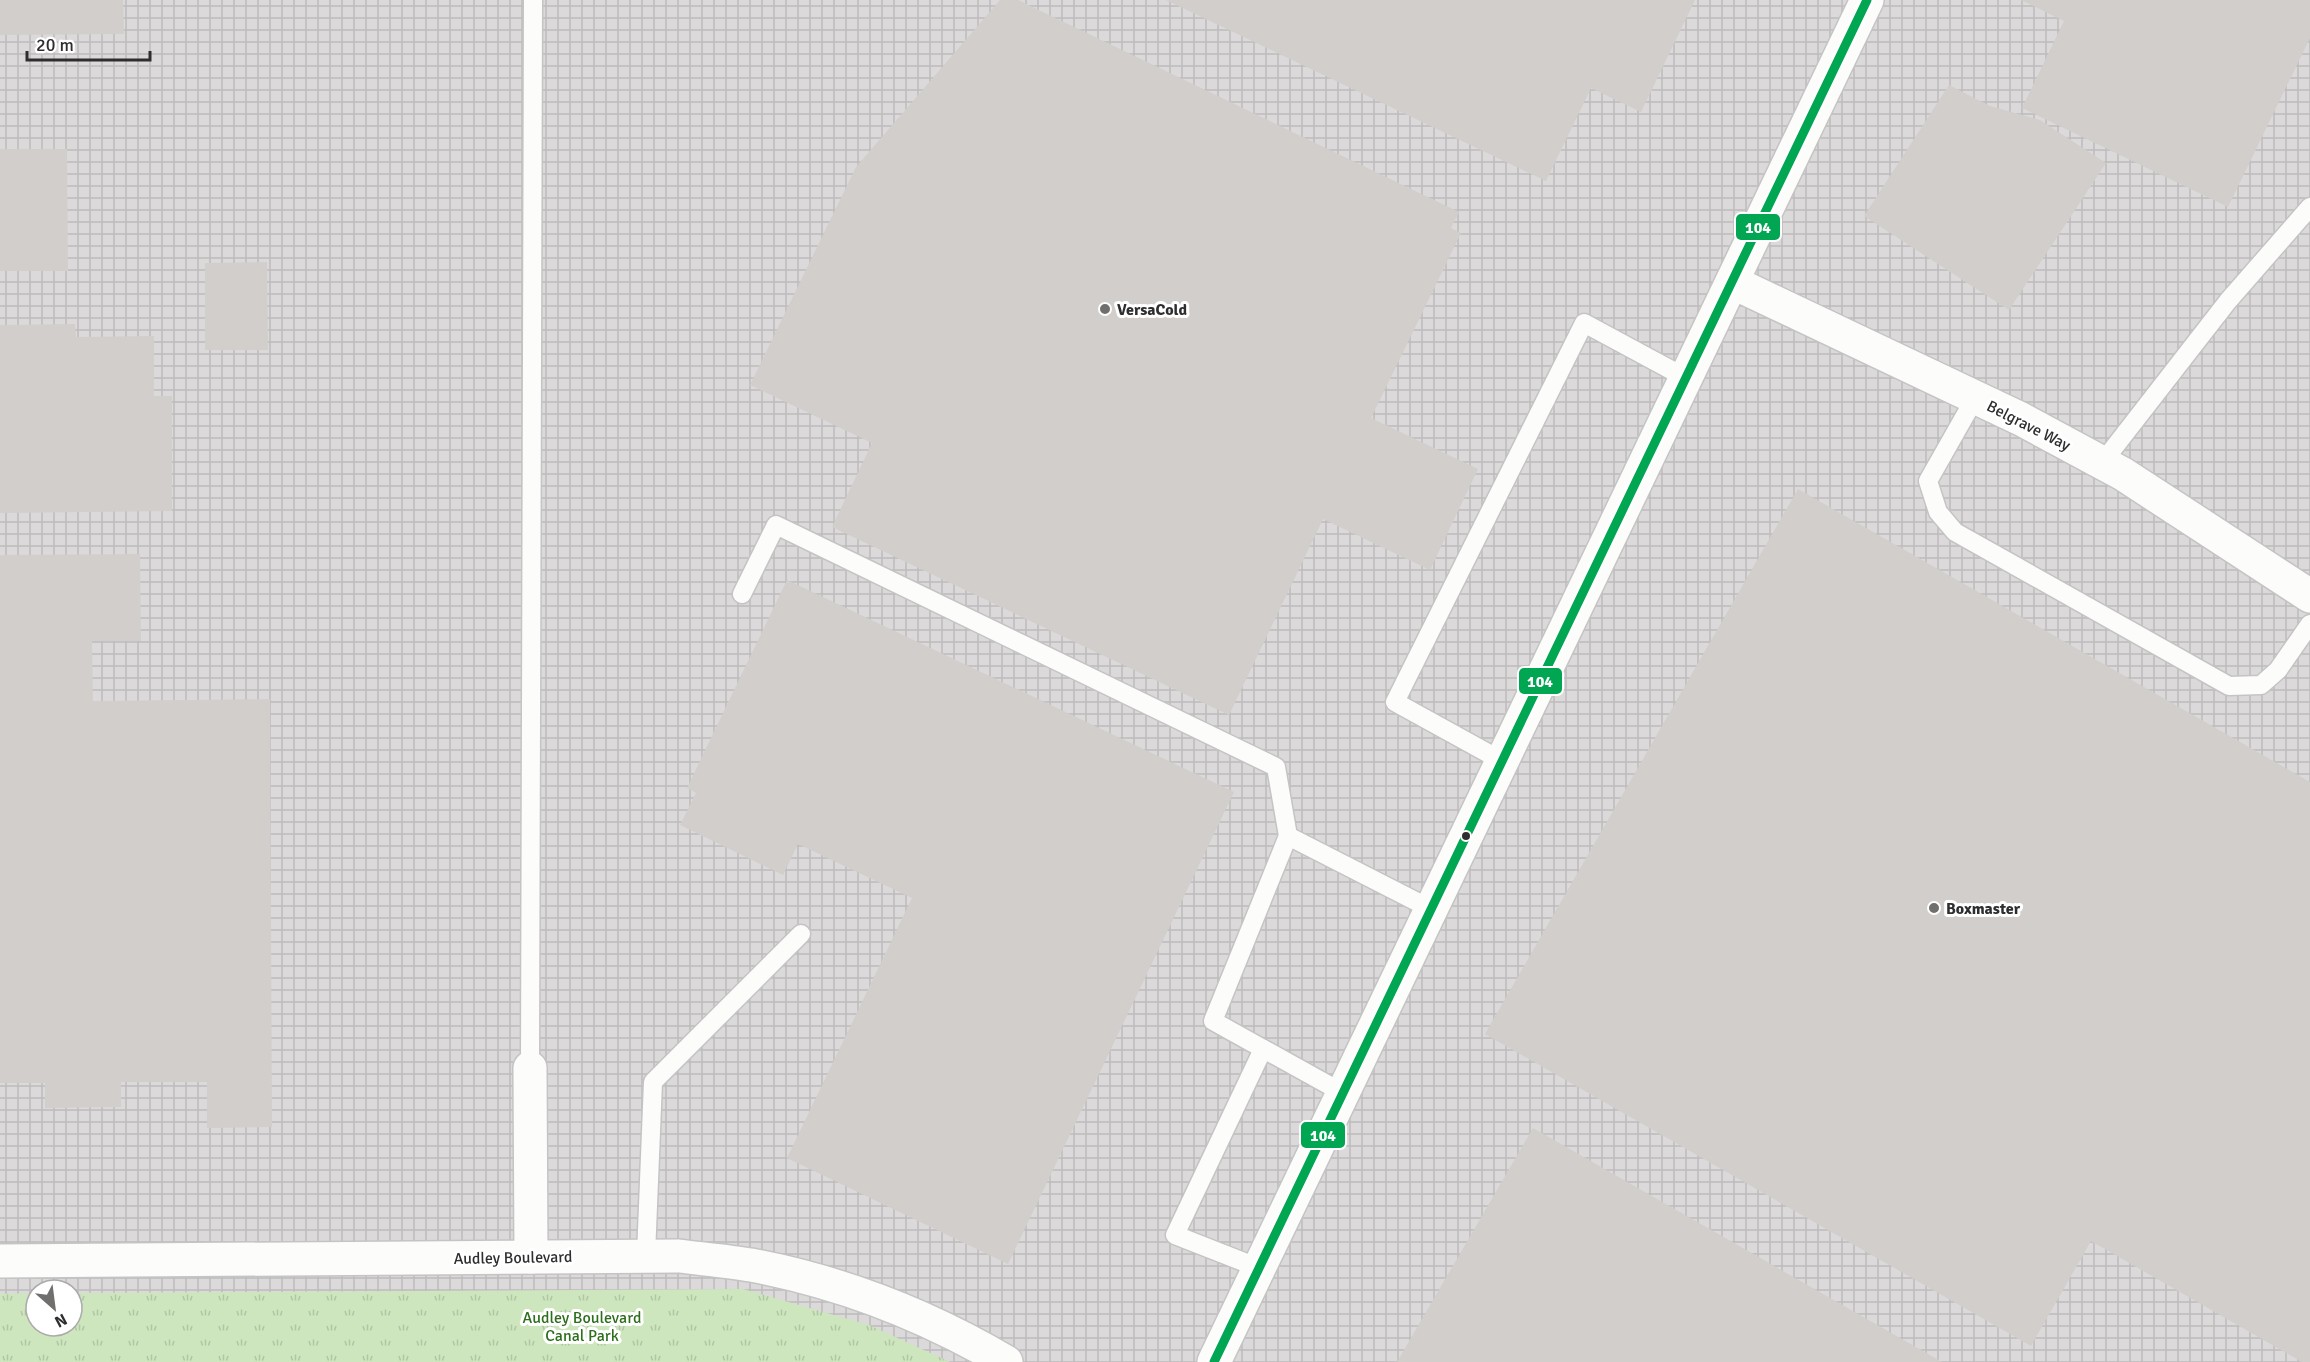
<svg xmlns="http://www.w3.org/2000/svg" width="2310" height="1362" font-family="Signika,sans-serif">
  <defs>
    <pattern id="industrial-grid" width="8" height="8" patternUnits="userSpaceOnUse" patternTransform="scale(1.5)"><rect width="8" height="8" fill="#dcd9db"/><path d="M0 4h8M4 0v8" fill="none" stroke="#bdbbbc"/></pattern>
    <pattern id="grass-tufts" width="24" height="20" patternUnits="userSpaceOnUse" patternTransform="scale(1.5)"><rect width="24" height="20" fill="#cee6be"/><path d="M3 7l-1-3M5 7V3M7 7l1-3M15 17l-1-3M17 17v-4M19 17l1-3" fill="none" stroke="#b1c6a4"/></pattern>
  </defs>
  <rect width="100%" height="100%" fill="#ece8e4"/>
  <path fill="url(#industrial-grid)" fill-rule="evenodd" d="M 0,0 L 2310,0 L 2310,1362 L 0,1362 ZM 36,1290 L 72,1290 L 72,1326 L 36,1326 Z"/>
  <path fill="url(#grass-tufts)" d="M 743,1289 L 869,1325 L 950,1362 L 0,1362 L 0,1294 L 36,1293 L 36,1326 L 72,1326 L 72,1293 Z"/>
  <g fill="#d1cecb">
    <path d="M 0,0 L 123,0 L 124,34 L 0,35 Z"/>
    <path d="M 1000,0 L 1018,0 L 1459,212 L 1451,228 L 1461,233 L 1371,418 L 1478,469 L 1430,570 L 1323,519 L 1229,715 L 832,527 L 872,443 L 750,385 L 856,167 Z"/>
    <path d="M 1166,0 L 1695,0 L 1641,112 L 1591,88 L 1546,181 Z"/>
    <path d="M 2021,0 L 2310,0 L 2310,38 L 2228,207 L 2022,108 L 2064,21 Z"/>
    <path d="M 1949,85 L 1990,106 L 2040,120 L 2106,163 L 2009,310 L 1864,216 Z"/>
    <path d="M 0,149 L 67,149 L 68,271 L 0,271 Z"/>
    <path d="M 267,262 L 268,350 L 205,350 L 205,263 Z"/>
    <path d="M 75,324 L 76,337 L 154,336 L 154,396 L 172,396 L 172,511 L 0,513 L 0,325 Z"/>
    <path d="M 1798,489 L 2310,782 L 2310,1362 L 2302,1362 L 2091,1241 L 2031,1346 L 1485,1034 Z"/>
    <path d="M 140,554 L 141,641 L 92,641 L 93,701 L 270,699 L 272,1127 L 207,1128 L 207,1082 L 121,1082 L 121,1107 L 45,1108 L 45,1083 L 0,1083 L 0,555 Z"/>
    <path d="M 787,580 L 1234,792 L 1008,1264 L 787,1158 L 912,898 L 798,844 L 783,875 L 680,825 L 696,793 L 687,788 Z"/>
    <path d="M 1533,1128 L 1942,1362 L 1397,1362 Z"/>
  </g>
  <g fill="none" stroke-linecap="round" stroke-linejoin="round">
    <defs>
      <g id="lane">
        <path d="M 1975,398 L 1928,481 L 1938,512 L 1955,532 L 2229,686 L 2261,685 L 2278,670 L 2310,624"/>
        <path d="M 2102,463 L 2228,301 L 2310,207"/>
        <path d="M 742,594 L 776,525 L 1276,767 L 1288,836"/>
        <path d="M 1502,761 L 1395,702 L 1584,323 L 1686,378"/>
        <path d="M 530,1068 L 533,0"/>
        <path d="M 1343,1093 L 1213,1021 L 1288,836 L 1431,909"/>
        <path d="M 646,1255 L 653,1082 L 801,934"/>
        <path d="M 1259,1268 L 1175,1235 L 1263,1049"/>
      </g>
      <path id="street" d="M 530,1068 L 531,1257"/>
      <g id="secondary">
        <path d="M 1732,282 L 2021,419 L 2123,474 L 2310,596"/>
        <path d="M 0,1261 L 679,1256 C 703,1259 728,1261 751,1265 C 841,1282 928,1316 1006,1362"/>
        <path d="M 1214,1362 L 1867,0"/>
      </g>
    </defs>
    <use href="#lane" stroke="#c5c4c5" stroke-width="21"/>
    <use href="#street" stroke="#c5c4c5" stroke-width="36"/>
    <use href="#secondary" stroke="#c5c4c5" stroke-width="36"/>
    <use href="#lane" stroke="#fcfcfb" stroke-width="18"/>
    <use href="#street" stroke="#fcfcfb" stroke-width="33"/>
    <use href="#secondary" stroke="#fcfcfb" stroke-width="33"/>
    <defs>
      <path id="bus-1" d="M 1214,1362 L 1867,0"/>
    </defs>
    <use href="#bus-1" stroke="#fff" stroke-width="14"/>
    <use href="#bus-1" stroke="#00a651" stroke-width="9"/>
  </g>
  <g fill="#706f6e" stroke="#fff" stroke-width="2">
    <circle cx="1105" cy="309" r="6"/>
    <circle cx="1934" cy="908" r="6"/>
  </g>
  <circle fill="#2e2e2e" stroke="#fff" stroke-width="2" cx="1466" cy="836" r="5"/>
  <g text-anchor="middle" stroke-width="6" stroke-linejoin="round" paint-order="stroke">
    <g font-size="16" font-weight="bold" fill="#2e2e2e" stroke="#fff" text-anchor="start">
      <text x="1117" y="315">VersaCold</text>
      <text x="1946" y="914">Boxmaster</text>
    </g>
    <g font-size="16" fill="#2e2e2e" stroke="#fff">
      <text transform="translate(2029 425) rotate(27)" y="6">Belgrave Way</text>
      <text transform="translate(513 1257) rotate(-1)" y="6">Audley Boulevard</text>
    </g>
    <g font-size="16" fill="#2c6e1b" stroke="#fff">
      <text x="582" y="1323">Audley Boulevard<tspan x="582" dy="18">Canal Park</tspan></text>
    </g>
  </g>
  <g stroke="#fff" stroke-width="2">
    <rect x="1735" y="213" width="46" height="28" rx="6" fill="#00a651"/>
    <rect x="1518" y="667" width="45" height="28" rx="6" fill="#00a651"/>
    <rect x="1300" y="1121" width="46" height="28" rx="6" fill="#00a651"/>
  </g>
  <g font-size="16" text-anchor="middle" font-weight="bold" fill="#fff">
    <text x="1758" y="233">104</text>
    <text x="1540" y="687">104</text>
    <text x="1323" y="1141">104</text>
  </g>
  <g transform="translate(54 1308) rotate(152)"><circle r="28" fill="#ffffff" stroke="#ababab" stroke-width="1.5"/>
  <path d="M0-4.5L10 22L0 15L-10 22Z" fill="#706f6e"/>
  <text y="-9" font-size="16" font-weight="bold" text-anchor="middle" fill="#2e2e2e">N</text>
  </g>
  <path d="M27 51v9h123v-9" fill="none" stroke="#2e2e2e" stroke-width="3"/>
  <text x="36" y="51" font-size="18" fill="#2e2e2e" stroke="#ffffff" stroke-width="4.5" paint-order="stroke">20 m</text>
</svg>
